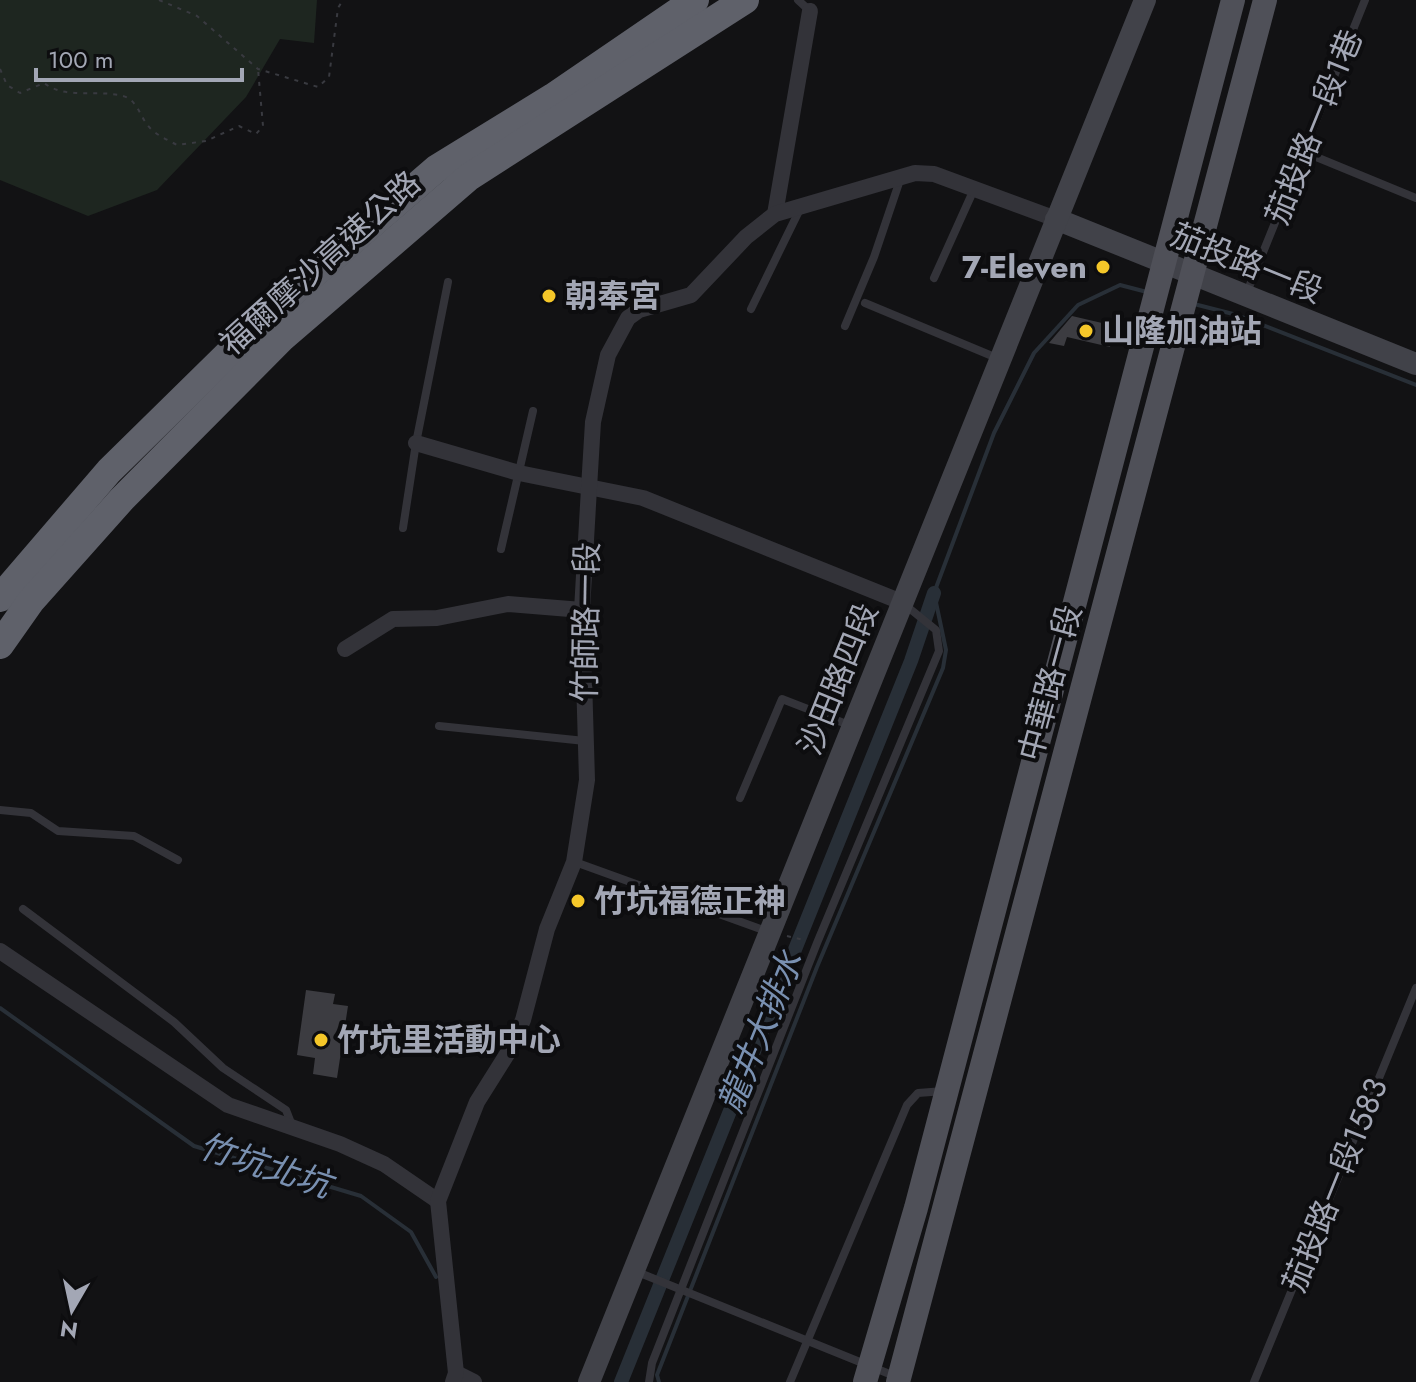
<svg xmlns="http://www.w3.org/2000/svg" width="1416" height="1382" font-family="Jost,'Noto Sans TC',sans-serif">
  <rect width="100%" height="100%" fill="#121214"/>
  <path fill="#1e2620" d="M 0,0 L 317,0 L 314,43 L 280,39 L 246,97 L 157,190 L 88,216 L 0,180 Z"/>
  <g fill="none" stroke-linecap="round" stroke-linejoin="round">
    <g stroke="#282f37" stroke-width="4">
      <path d="M 1194,304 L 1237,315 L 1416,385"/>
      <path d="M 0,1008 L 194,1146 L 361,1196 L 411,1232 L 436,1277"/>
      <path d="M 659,1382 L 657,1375 L 817,967 L 943,668 L 946,650 L 934,593 L 994,433 L 1034,353 L 1078,305 L 1120,285 L 1147,292"/>
    </g>
    <path stroke="#282f37" stroke-width="14" d="M 621,1382 L 911,661 L 934,593"/>
  </g>
  <g fill="#3c3c41">
    <path d="M 1072,316 L 1115,326 L 1110,347 L 1067,337 L 1064,346 L 1049,343 Z"/>
    <path d="M 306,990 L 335,994 L 333,1004 L 348,1006 L 337,1078 L 313,1074 L 315,1058 L 297,1055 Z"/>
  </g>
  <g fill="none" stroke-linecap="round" stroke-linejoin="round">
    <g stroke="#393a40" stroke-width="2" stroke-dasharray="4 6" stroke-linecap="butt">
      <path d="M 159,0 L 197,16 L 258,69 L 318,87 L 329,77 L 338,8 L 343,0"/>
      <path d="M 0,69 L 7,85 L 20,93 L 44,83 C 66,100 97,89 123,96 C 138,100 140,118 150,128 C 158,136 168,140 177,145 L 206,141 L 239,126 L 256,134 L 263,126 L 258,69"/>
      <path d="M 787,936 L 804,940"/>
    </g>
    <g stroke="#333339" stroke-width="8">
      <path d="M 798,0 L 810,11"/>
      <path d="M 1304,152 L 1416,198"/>
      <path d="M 934,278 L 975,187"/>
      <path d="M 1247,292 L 1365,0"/>
      <path d="M 865,303 L 997,358"/>
      <path d="M 751,309 L 800,209"/>
      <path d="M 845,326 L 874,257 L 900,180"/>
      <path d="M 403,528 L 416,443 L 448,282"/>
      <path d="M 501,549 L 533,411"/>
      <path d="M 439,726 L 585,741"/>
      <path d="M 740,798 L 782,699 L 849,725"/>
      <path d="M 0,810 L 31,813 L 58,831 L 134,836 L 178,860"/>
      <path d="M 575,862 L 769,932"/>
      <path d="M 23,909 L 174,1022 L 223,1068 L 286,1110 L 293,1128"/>
      <path d="M 635,1271 L 897,1377"/>
      <path d="M 649,1382 L 652,1363 L 817,943 L 939,651 L 936,630 L 904,604"/>
      <path d="M 790,1382 L 907,1105 L 918,1093 L 944,1091"/>
      <path d="M 1254,1382 L 1416,988"/>
    </g>
    <g stroke="#333339" stroke-width="16">
      <path d="M 775,214 L 810,11"/>
      <path d="M 416,443 L 519,473 L 643,498 L 904,603"/>
      <path d="M 345,649 L 393,619 L 437,618 L 508,604 L 582,610"/>
      <path d="M 0,951 L 228,1105 L 340,1144 L 384,1164 L 438,1201"/>
      <path d="M 456,1373 L 474,1382"/>
      <path d="M 453,1382 L 456,1373 L 438,1201 L 477,1102 L 509,1051 L 523,1020 L 547,929 L 574,862 L 587,780 L 582,610 L 589,488 L 593,422 L 608,355 L 628,318 L 639,310 L 691,295 L 746,237 L 775,214 L 915,173 L 934,174 L 1056,219"/>
    </g>
    <g stroke="#414249" stroke-width="22">
      <path d="M 1056,219 L 1416,364"/>
      <path d="M 589,1382 L 1145,0"/>
    </g>
    <g stroke="#4f5058" stroke-width="24">
      <path d="M 865,1382 L 916,1208 L 1233,0"/>
      <path d="M 898,1382 L 1265,0"/>
    </g>
    <g stroke="#5f616a" stroke-width="28">
      <path d="M 0,598 L 109,471 L 275,308 L 436,169 L 553,97 L 695,0"/>
      <path d="M 0,645 L 31,601 L 122,499 L 282,338 L 469,177 L 745,0"/>
    </g>
  </g>
  <g fill="#f5c729" stroke="#0d0d0f" stroke-width="3">
    <circle cx="1103" cy="267" r="8"/>
    <circle cx="549" cy="296" r="8"/>
    <circle cx="1086" cy="331" r="8"/>
    <circle cx="578" cy="901" r="8"/>
    <circle cx="321" cy="1040" r="8"/>
  </g>
  <g text-anchor="middle" stroke-width="8" stroke-linejoin="round" paint-order="stroke">
    <g font-size="32" fill="#a3a7b5" stroke="#0d0d0f">
      <text transform="translate(1314 127) rotate(-68)" y="11">茄投路一段1巷</text>
      <text transform="translate(320 263) rotate(-42)" y="11">福爾摩沙高速公路</text>
      <text transform="translate(1247 263) rotate(22)" y="11">茄投路一段</text>
      <text transform="translate(586 622) rotate(-89)" y="11">竹師路一段</text>
      <text transform="translate(838 679) rotate(-68)" y="11">沙田路四段</text>
      <text transform="translate(1050 683) rotate(-75)" y="11">中華路一段</text>
      <text transform="translate(1335 1185) rotate(-68)" y="11">茄投路一段1583</text>
    </g>
    <g font-size="32" font-weight="bold" fill="#a3a7b5" stroke="#0d0d0f" text-anchor="start">
      <text x="1087" y="278" text-anchor="end">7-Eleven</text>
      <text x="565" y="307">朝奉宮</text>
      <text x="1102" y="342">山隆加油站</text>
      <text x="594" y="912">竹坑福德正神</text>
      <text x="337" y="1051">竹坑里活動中心</text>
    </g>
    <g font-size="34" font-style="italic" fill="#7990b1" stroke="#0d0d0f">
      <text transform="translate(760 1032) rotate(-68)" y="12">龍井大排水</text>
      <text transform="translate(265 1165) rotate(18)" y="12">竹坑北坑</text>
    </g>
  </g>
  <g transform="translate(72 1310) rotate(189)" stroke="#0d0d0f" stroke-width="6" paint-order="stroke">
  <path d="M0-6L14 30L0 20L-14 30Z" fill="#a3a7b5"/>
  <text y="-12" font-size="22" font-weight="bold" text-anchor="middle" fill="#a3a7b5">N</text>
  </g>
  <path d="M36 68v12h206v-12" fill="none" stroke="#a3a7b5" stroke-width="4"/>
  <text x="48" y="68" font-size="24" fill="#a3a7b5" stroke="#0d0d0f" stroke-width="6" paint-order="stroke">100 m</text>
</svg>
